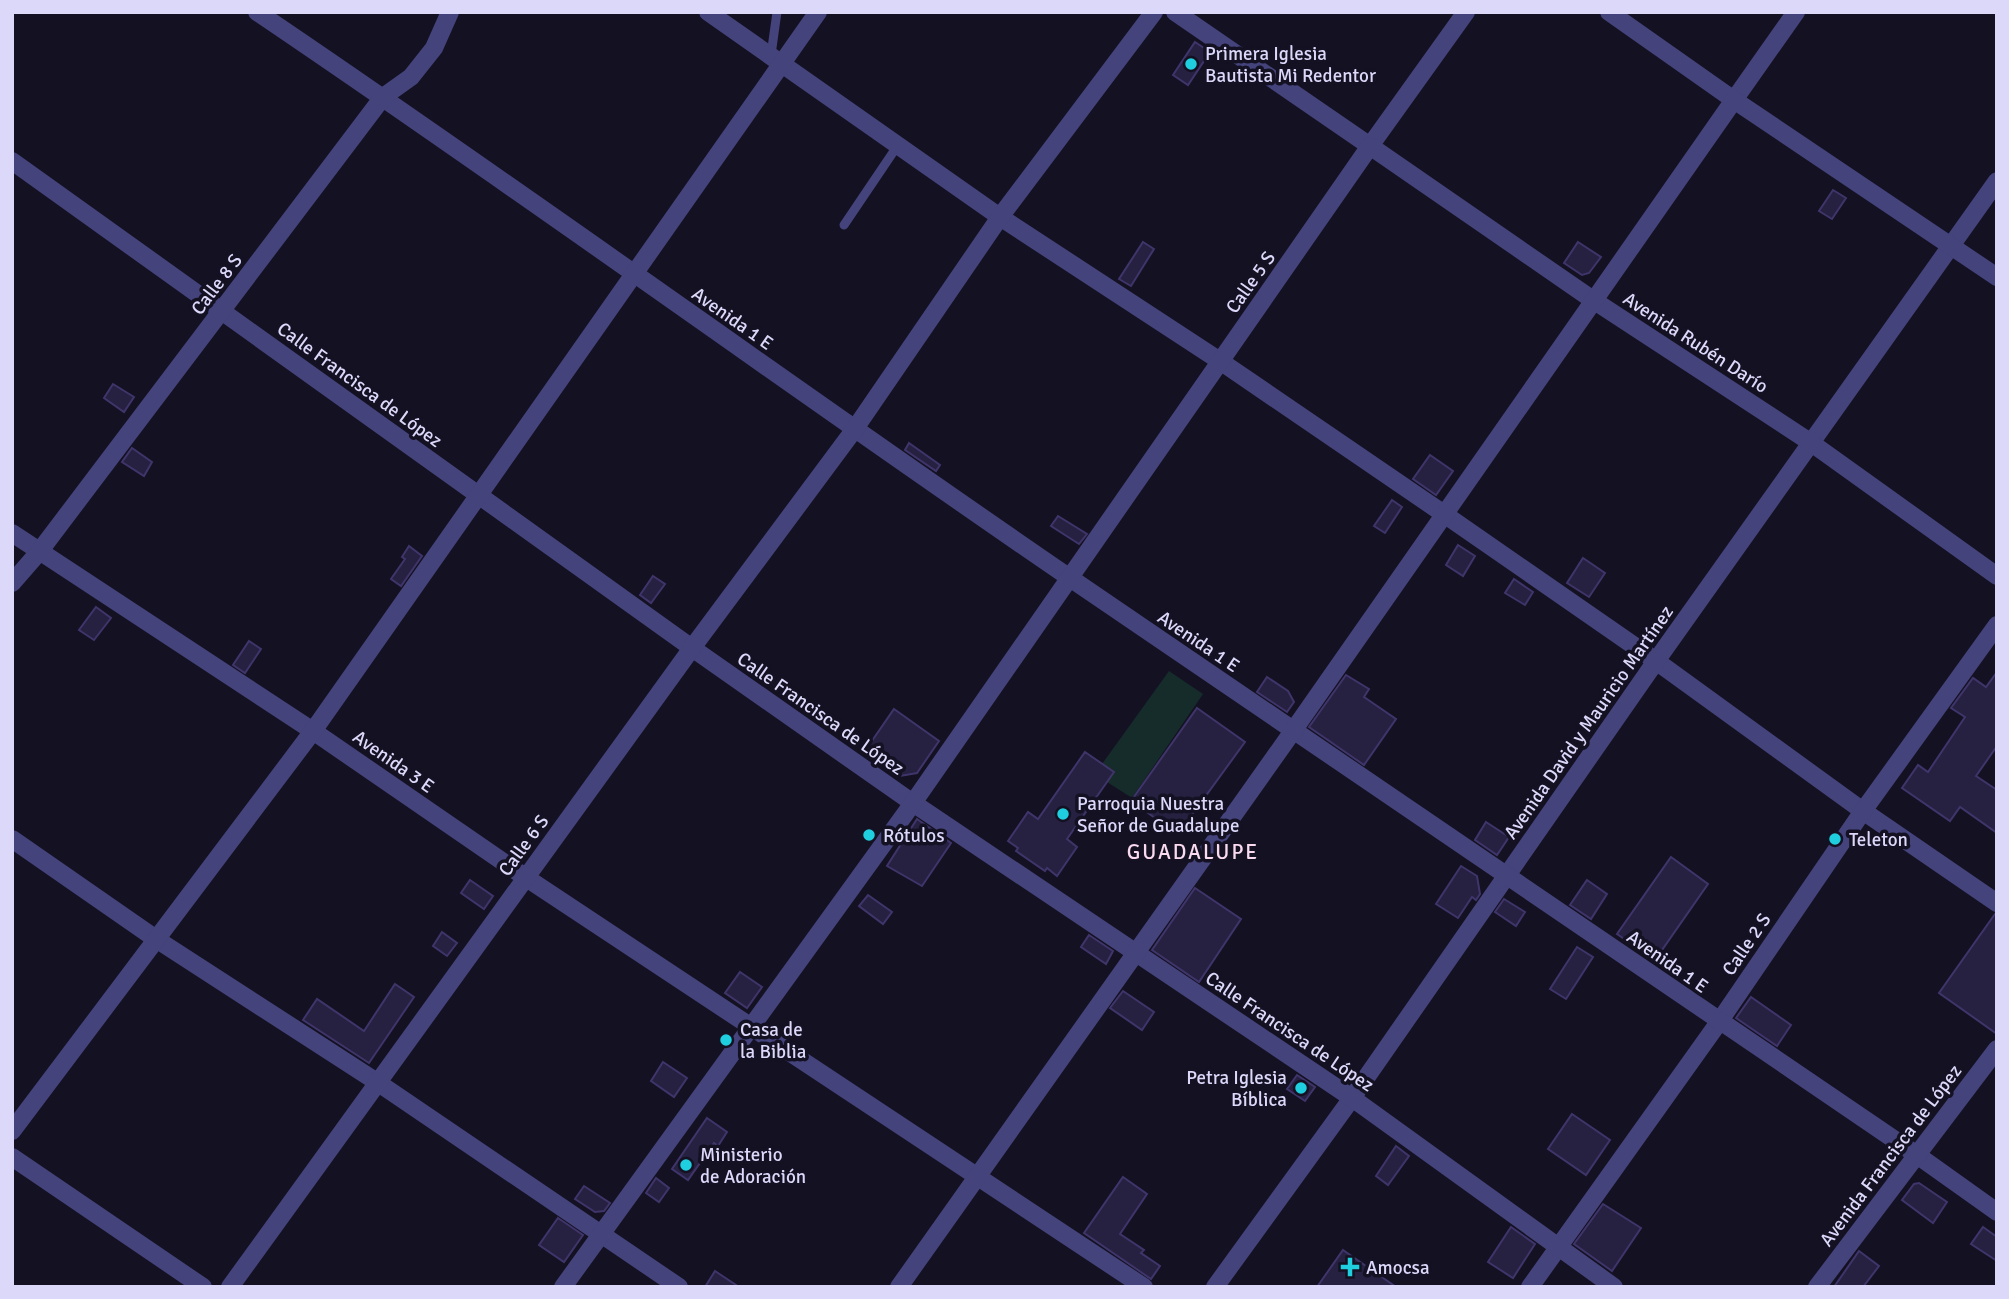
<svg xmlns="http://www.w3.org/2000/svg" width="2009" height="1299" font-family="Signika,sans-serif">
  <rect width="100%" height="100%" fill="#141123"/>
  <path fill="#152c2b" d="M 1169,671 L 1203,694 L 1132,798 L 1107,782 L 1102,764 Z"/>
  <g fill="#262041" stroke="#3f356a" stroke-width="2">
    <path d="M 1195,42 L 1210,52 L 1188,85 L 1173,75 Z"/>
    <path d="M 1833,190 L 1846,198 L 1832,219 L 1819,211 Z"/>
    <path d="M 1143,242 L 1154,249 L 1131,286 L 1119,279 Z"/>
    <path d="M 1578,242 L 1601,257 L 1589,273 L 1582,275 L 1564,263 Z"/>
    <path d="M 113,384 L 134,397 L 124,412 L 104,398 Z"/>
    <path d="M 909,443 L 940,465 L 936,471 L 905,450 Z"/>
    <path d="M 132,448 L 152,462 L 144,476 L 122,462 Z"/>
    <path d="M 1430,455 L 1453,471 L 1436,495 L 1413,479 Z"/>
    <path d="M 1392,500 L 1402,507 L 1385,533 L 1374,526 Z"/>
    <path d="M 1058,516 L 1087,534 L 1079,544 L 1051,526 Z"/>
    <path d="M 1458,545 L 1475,556 L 1463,576 L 1446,565 Z"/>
    <path d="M 409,546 L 422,556 L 401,586 L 391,579 L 405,559 L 402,557 Z"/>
    <path d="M 1583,558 L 1605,573 L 1589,597 L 1567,583 Z"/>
    <path d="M 653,576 L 665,584 L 651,603 L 640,595 Z"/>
    <path d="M 1514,579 L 1533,592 L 1525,605 L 1505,593 Z"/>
    <path d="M 96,607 L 111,618 L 94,640 L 79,630 Z"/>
    <path d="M 249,641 L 261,649 L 245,673 L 233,665 Z"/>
    <path d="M 1997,672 L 1997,746 L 1976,776 L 1997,790 L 1997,833 L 1960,807 L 1950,821 L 1902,788 L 1918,765 L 1928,772 L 1965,717 L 1951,708 L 1973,678 L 1986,687 Z"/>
    <path d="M 1346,675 L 1369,689 L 1364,697 L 1396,719 L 1364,765 L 1309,727 Z"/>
    <path d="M 1267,677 L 1288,691 L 1294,702 L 1287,712 L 1257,692 Z"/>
    <path d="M 1197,708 L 1245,742 L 1178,834 L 1131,801 Z"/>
    <path d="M 894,709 L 939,741 L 917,773 L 900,776 L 865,751 Z"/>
    <path d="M 1085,752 L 1114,772 L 1067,839 L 1077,847 L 1057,876 L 1047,868 L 1045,871 L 1016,851 L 1018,848 L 1008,841 L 1028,812 L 1038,819 Z"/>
    <path d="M 917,819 L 951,843 L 922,886 L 887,866 Z"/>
    <path d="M 1486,822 L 1509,837 L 1497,855 L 1475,840 Z"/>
    <path d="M 1671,857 L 1708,884 L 1655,960 L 1617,934 Z"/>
    <path d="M 1461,866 L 1477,876 L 1480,894 L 1476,900 L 1472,897 L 1458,918 L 1436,904 Z"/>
    <path d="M 470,880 L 493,896 L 484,909 L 461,893 Z"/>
    <path d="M 1587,880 L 1607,894 L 1591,919 L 1570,905 Z"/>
    <path d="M 1195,888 L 1241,919 L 1199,982 L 1152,950 Z"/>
    <path d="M 868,895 L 892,912 L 883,924 L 859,906 Z"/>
    <path d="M 1504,899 L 1525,912 L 1516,926 L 1495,912 Z"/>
    <path d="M 1995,914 L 1997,914 L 1997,1034 L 1939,993 Z"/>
    <path d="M 442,932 L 457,943 L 447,956 L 433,946 Z"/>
    <path d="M 1089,935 L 1113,951 L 1106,964 L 1081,947 Z"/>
    <path d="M 1577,947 L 1593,957 L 1566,999 L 1550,989 Z"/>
    <path d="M 740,972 L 762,987 L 747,1008 L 725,993 Z"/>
    <path d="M 395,984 L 414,997 L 369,1063 L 303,1020 L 317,999 L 364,1031 Z"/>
    <path d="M 1123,991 L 1154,1012 L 1142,1030 L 1110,1008 Z"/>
    <path d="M 1751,997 L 1791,1025 L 1777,1046 L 1736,1018 Z"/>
    <path d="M 663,1062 L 687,1078 L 674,1097 L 651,1081 Z"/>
    <path d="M 1297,1075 L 1315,1087 L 1305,1101 L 1287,1089 Z"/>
    <path d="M 1572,1114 L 1610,1140 L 1586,1175 L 1548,1149 Z"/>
    <path d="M 707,1118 L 727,1132 L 718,1146 L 714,1143 L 688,1180 L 672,1169 Z"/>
    <path d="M 1396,1146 L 1409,1156 L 1388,1185 L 1376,1176 Z"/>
    <path d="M 1123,1177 L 1147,1194 L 1120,1234 L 1144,1250 L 1141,1253 L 1160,1266 L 1151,1279 L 1084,1233 Z"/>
    <path d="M 656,1178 L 669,1188 L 659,1202 L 646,1193 Z"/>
    <path d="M 1919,1183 L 1947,1202 L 1933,1223 L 1902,1200 L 1914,1184 Z"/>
    <path d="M 584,1186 L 610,1203 L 604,1211 L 595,1212 L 575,1199 Z"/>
    <path d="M 1603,1204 L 1641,1228 L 1612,1271 L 1574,1244 Z"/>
    <path d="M 558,1218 L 583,1235 L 564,1262 L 539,1245 Z"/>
    <path d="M 1511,1227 L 1535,1244 L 1513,1278 L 1488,1262 Z"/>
    <path d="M 1983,1227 L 1997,1237 L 1997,1261 L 1971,1244 Z"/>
    <path d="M 1343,1250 L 1396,1287 L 1317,1287 Z"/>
    <path d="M 1859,1251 L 1879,1266 L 1863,1287 L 1834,1287 Z"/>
    <path d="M 715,1271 L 739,1287 L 705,1287 Z"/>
  </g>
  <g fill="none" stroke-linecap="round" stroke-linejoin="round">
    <g stroke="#44437b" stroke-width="9">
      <path d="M 771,55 L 777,12"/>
      <path d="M 844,225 L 898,145"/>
    </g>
    <g stroke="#44437b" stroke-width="18">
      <path d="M 257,12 C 531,197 798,392 1070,578"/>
      <path d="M 708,12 L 1000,217 L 1220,361 L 1444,514 L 1656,661 L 1863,811 L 1997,903"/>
      <path d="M 1175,12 L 1370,146 L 1466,12"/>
      <path d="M 1609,12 L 1734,100 L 1796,12"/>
      <path d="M 12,161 L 692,648 L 913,803"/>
      <path d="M 12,533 L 313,731 L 525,877 L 1144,1287"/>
      <path d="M 12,583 L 39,552 L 383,97 L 411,77 L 434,48 L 450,12"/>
      <path d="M 12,839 L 156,939 L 377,1082 L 679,1287"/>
      <path d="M 12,1131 L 313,731 L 818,12"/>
      <path d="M 12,1157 L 203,1287"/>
      <path d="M 230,1287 L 692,648 L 854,430 L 1000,217 L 1154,12"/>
      <path d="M 1215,1287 L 1352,1098 L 1656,661 L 1997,181"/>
      <path d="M 1530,1287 L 1719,1022 L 1863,811 L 1997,625"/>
    </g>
    <g stroke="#44437b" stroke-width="18">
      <path d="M 1070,578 L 1917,1155 L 1997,1212"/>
      <path d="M 913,803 L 1352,1098 L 1614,1287"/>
      <path d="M 563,1287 L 913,803 L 1370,146 L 1593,300 L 1810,442 L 1997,576"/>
      <path d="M 899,1287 L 1293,731 L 1734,100 L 1997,277"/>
      <path d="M 1817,1287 L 1997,1049"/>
    </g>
  </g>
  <g fill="#1fcedf" stroke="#141123" stroke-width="2.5">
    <circle cx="1191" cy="64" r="7"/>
    <circle cx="1063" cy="814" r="7"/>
    <circle cx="869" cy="835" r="7"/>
    <circle cx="1835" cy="839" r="7"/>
    <circle cx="726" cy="1040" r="7"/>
    <circle cx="1301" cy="1088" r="7"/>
    <circle cx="686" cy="1165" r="7"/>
    <path d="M1346.5 1256.5h7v7h7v7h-7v7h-7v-7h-7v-7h7z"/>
  </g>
  <g text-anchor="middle" stroke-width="7" stroke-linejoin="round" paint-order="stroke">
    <g font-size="19" fill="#dcd8fa" stroke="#141123" text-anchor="start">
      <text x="1205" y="60">Primera Iglesia<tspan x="1205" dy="22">Bautista Mi Redentor</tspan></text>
      <text x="1077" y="810">Parroquia Nuestra<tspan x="1077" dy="22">Señor de Guadalupe</tspan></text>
      <text x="883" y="842">Rótulos</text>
      <text x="1849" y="846">Teleton</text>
      <text x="740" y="1036">Casa de<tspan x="740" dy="22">la Biblia</tspan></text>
      <text x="1287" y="1084" text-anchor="end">Petra Iglesia<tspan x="1287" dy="22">Bíblica</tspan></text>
      <text x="700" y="1161">Ministerio<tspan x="700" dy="22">de Adoración</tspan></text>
      <text x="1366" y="1274">Amocsa</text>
    </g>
    <g font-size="19" fill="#dcd8fa" stroke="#141123">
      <text transform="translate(1250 282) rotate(-55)" y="7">Calle 5 S</text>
      <text transform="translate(216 284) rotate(-53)" y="7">Calle 8 S</text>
      <text transform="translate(733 318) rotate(35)" y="7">Avenida 1 E</text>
      <text transform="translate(1696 342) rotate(33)" y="7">Avenida Rubén Darío</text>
      <text transform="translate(360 384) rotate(36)" y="7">Calle Francisca de López</text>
      <text transform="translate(1199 641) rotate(34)" y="7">Avenida 1 E</text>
      <text transform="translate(821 713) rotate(35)" y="7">Calle Francisca de López</text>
      <text transform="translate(1588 722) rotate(-55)" y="7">Avenida David y Mauricio Martínez</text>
      <text transform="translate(394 761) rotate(35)" y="7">Avenida 3 E</text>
      <text transform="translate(523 845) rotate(-54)" y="7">Calle 6 S</text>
      <text transform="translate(1746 944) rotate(-56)" y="7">Calle 2 S</text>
      <text transform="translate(1668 961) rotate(35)" y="7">Avenida 1 E</text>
      <text transform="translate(1290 1031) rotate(34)" y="7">Calle Francisca de López</text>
      <text transform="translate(1890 1155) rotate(-53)" y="7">Avenida Francisca de López</text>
    </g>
    <g font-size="21" letter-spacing="2" fill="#fadaef" stroke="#141123">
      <text x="1193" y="859">GUADALUPE</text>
    </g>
  </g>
  <rect width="2009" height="1299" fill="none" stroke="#dcd8fa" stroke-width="28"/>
</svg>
